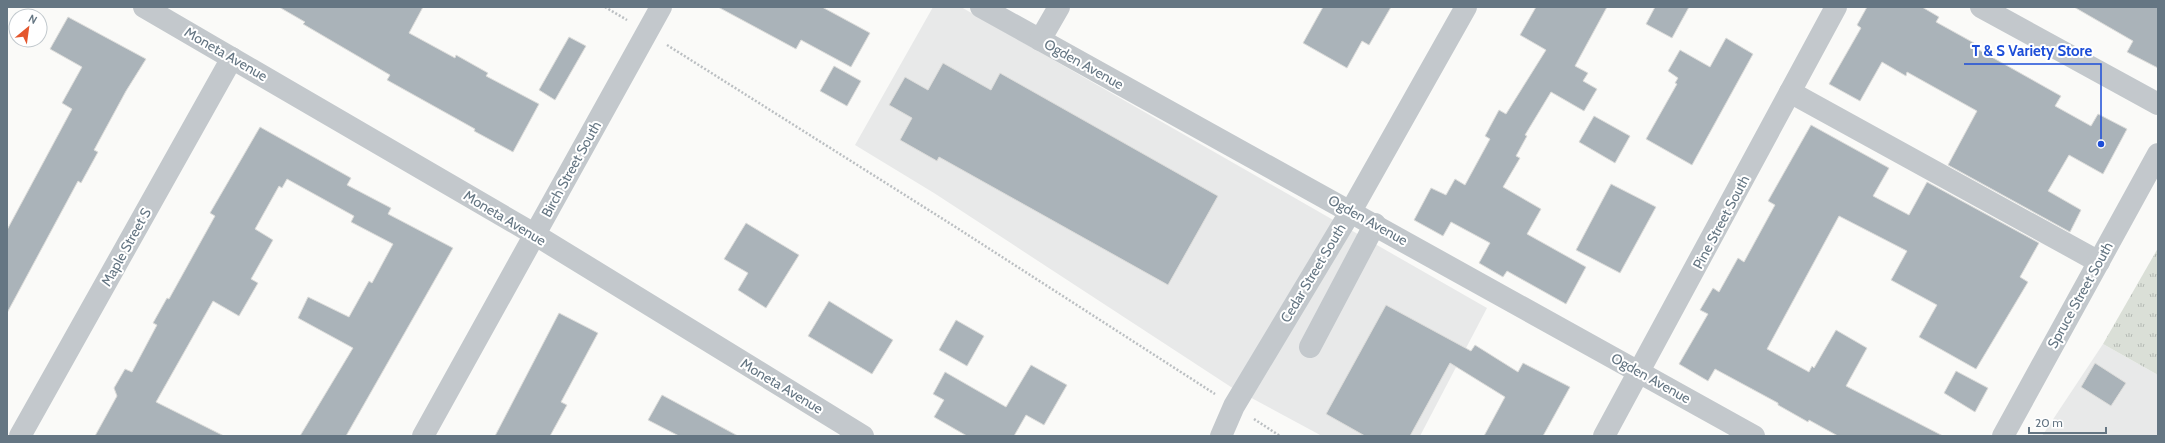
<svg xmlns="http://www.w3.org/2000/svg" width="2165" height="443" font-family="Cabin,sans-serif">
  <defs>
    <pattern id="grass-tufts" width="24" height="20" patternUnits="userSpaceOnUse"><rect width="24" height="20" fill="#dadfd7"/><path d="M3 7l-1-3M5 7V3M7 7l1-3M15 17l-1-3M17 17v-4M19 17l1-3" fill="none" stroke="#b4b9b4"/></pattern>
  </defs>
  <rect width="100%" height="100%" fill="#fafaf8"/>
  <g fill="#e8e9e9">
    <path d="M 933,7 L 961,7 L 1487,308 L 1420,436 L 1322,436 L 1231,387 L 934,193 L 855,145 Z"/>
    <path d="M 2103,344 L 2158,375 L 2158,436 L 2042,436 Z"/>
  </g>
  <path fill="url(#grass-tufts)" d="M 2158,248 L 2158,375 L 2103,344 Z"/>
  <g fill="#aab3b9" stroke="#dcdcda">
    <path d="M 279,7 L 423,7 L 409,33 L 455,58 L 456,55 L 488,73 L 486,76 L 539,104 L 513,152 L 474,131 L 475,129 L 387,80 L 390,75 L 303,24 L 305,22 Z"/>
    <path d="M 718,7 L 822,7 L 870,33 L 851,67 L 801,40 L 796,49 Z"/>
    <path d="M 1323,7 L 1391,7 L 1369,45 L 1362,41 L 1347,68 L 1303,43 Z"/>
    <path d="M 1536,7 L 1607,7 L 1575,66 L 1588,73 L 1583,81 L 1597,89 L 1584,111 L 1551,92 L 1525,135 L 1527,136 L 1516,156 L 1520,158 L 1503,187 L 1541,209 L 1527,234 L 1586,267 L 1566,304 L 1507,271 L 1503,277 L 1479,263 L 1490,243 L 1451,222 L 1443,236 L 1414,220 L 1431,188 L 1446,195 L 1455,179 L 1465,185 L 1490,139 L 1485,136 L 1499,110 L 1506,114 L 1546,50 L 1520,35 Z"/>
    <path d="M 1655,7 L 1689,7 L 1672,38 L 1646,24 Z"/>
    <path d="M 1867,7 L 1922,7 L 1939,17 L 1936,22 L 1974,43 L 1972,46 L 2061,96 L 2055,106 L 2091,126 L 2098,114 L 2127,129 L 2103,174 L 2069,155 L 2048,191 L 2081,210 L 2070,232 L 1948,165 L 1977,111 L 1907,72 L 1906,76 L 1882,62 L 1860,101 L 1829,84 L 1861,28 L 1857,25 Z"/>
    <path d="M 2074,7 L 2158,7 L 2158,68 L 2127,52 L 2133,41 Z"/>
    <path d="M 68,17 L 146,59 L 126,91 L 94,150 L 98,152 L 81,183 L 78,181 L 7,313 L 7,230 L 72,109 L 62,103 L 82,67 L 50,49 Z"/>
    <path d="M 569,37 L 586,46 L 555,100 L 539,90 Z"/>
    <path d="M 1726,38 L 1753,54 L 1692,165 L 1646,139 L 1677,84 L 1675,83 L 1678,78 L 1668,71 L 1680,50 L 1710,67 Z"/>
    <path d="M 943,63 L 991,90 L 1000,73 L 1218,196 L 1168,285 L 939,157 L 937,161 L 900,140 L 912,118 L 889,105 L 905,77 L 928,90 Z"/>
    <path d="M 834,66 L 861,81 L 847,106 L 820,91 Z"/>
    <path d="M 1594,116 L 1630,136 L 1615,163 L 1579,142 Z"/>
    <path d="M 1811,125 L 1889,168 L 1873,196 L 1909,215 L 1927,182 L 2039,243 L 2020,277 L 2028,282 L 1976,369 L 1919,337 L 1937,305 L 1891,280 L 1907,251 L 1839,216 L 1767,349 L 1809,372 L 1812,366 L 1814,368 L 1836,330 L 1867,348 L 1846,386 L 1943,436 L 1838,436 L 1809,420 L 1808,422 L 1778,405 L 1778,403 L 1715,369 L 1708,381 L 1679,364 L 1708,314 L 1700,310 L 1713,288 L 1719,292 L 1738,258 L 1744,262 L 1775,205 L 1768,201 Z"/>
    <path d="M 260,127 L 351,178 L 347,185 L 391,208 L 388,214 L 453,248 L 346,436 L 300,436 L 353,348 L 298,318 L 308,297 L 349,317 L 369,281 L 372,283 L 393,244 L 351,222 L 354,216 L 287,179 L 282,188 L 279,186 L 255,229 L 273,240 L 251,279 L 258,283 L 239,316 L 213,301 L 156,402 L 224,436 L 95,436 L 117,396 L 114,388 L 125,369 L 132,372 L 157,325 L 153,323 L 167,298 L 169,299 L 215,216 L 210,213 Z"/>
    <path d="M 1611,184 L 1656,207 L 1620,273 L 1576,250 Z"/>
    <path d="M 746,223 L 799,255 L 766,308 L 738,290 L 748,273 L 724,259 Z"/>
    <path d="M 829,301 L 893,340 L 872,374 L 808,336 Z"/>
    <path d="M 1386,305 L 1471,351 L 1475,345 L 1518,372 L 1523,363 L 1570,387 L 1543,436 L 1484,436 L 1505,397 L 1450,363 L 1410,436 L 1365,436 L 1326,414 Z"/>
    <path d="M 559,313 L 598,333 L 561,402 L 567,405 L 550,436 L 495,436 Z"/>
    <path d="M 956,320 L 984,336 L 967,366 L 939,350 Z"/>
    <path d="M 2095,363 L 2126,383 L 2111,406 L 2081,387 Z"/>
    <path d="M 1031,365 L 1067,385 L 1044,425 L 1026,415 L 1014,436 L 967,436 L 934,417 L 944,400 L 933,394 L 945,372 L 1006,407 Z"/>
    <path d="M 1956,371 L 1988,388 L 1975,412 L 1944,393 Z"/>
    <path d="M 662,395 L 738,436 L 679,436 L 648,420 Z"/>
  </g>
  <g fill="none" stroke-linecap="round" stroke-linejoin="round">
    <g stroke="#bbbfc2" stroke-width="2.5" stroke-dasharray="2 2" stroke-linecap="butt">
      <path d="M 605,7 L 627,20"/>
      <path d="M 667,45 L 954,226 L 1215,394"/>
      <path d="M 1254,419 L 1280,436"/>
    </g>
    <g stroke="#c3c8cc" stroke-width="22">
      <path d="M 144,7 L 534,234 L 863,436"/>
      <path d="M 981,7 L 1754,436"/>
      <path d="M 1981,7 L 2158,104"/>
      <path d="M 1040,40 L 1059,7"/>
      <path d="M 1790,92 L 2099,262"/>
      <path d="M 1310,347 L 1375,224"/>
      <path d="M 20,436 L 232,58"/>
      <path d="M 423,436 L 661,7"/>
      <path d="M 1221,436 L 1234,406 L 1351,211 L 1466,7"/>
      <path d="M 1604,436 L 1836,7"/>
      <path d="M 2003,436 L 2158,154"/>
    </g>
  </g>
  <g text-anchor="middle" stroke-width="4" stroke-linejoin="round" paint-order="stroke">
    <g font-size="14" fill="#657683" stroke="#fff">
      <text transform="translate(226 54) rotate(30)" y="5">Moneta Avenue</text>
      <text transform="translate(1084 64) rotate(29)" y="5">Ogden Avenue</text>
      <text transform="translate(571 169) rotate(-61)" y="5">Birch Street South</text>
      <text transform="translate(505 218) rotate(31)" y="5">Moneta Avenue</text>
      <text transform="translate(1368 220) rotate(29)" y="5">Ogden Avenue</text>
      <text transform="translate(1721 222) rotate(-62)" y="5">Pine Street South</text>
      <text transform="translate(126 247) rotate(-61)" y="5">Maple Street S</text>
      <text transform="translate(1313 273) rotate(-59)" y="5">Cedar Street South</text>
      <text transform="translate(2080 295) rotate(-61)" y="5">Spruce Street South</text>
      <text transform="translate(1651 378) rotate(29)" y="5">Ogden Avenue</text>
      <text transform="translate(782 386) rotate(31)" y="5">Moneta Avenue</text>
    </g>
  </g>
  <path fill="none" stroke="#1d4ed8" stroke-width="1.5" d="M2101 144L2101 64H1964"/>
  <circle fill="#1d4ed8" stroke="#fff" stroke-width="1.5" cx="2101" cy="144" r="4"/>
  <g font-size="15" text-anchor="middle" font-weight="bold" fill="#1d4ed8" stroke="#fff" stroke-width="4" stroke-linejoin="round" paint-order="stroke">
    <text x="2032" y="56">T &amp; S Variety Store</text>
  </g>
  <rect width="2165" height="443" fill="none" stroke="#657683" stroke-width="16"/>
  <g transform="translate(28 28) rotate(29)"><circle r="19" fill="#ffffff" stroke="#c1c8cd"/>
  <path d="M0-3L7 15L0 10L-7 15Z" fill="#e4572e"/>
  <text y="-6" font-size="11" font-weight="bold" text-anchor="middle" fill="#657683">N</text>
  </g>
  <path d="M2029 427v6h77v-6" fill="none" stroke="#657683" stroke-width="2"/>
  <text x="2035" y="427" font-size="12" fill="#657683" stroke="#ffffff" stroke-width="3" paint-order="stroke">20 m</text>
</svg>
